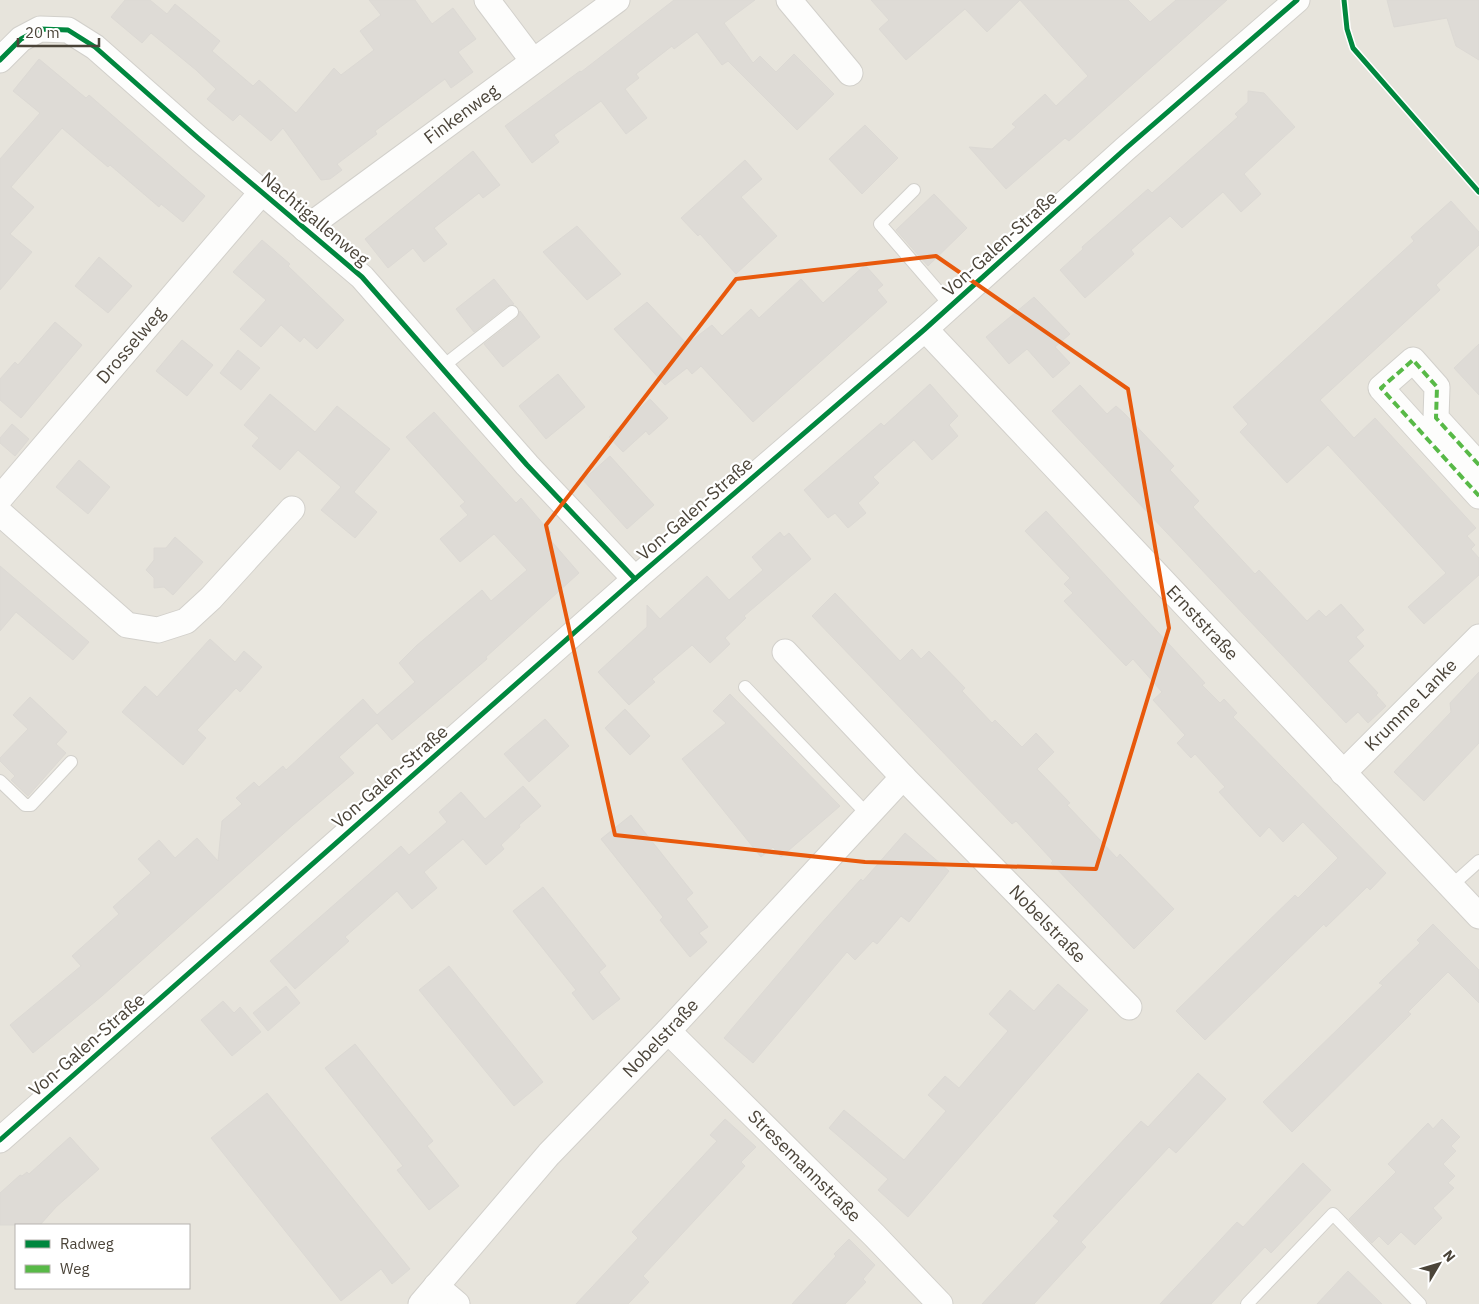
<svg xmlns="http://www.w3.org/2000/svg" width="1479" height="1304" font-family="'IBM Plex Sans',sans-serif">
  <rect width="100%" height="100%" fill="#f4f2ee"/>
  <path fill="#e7e4dc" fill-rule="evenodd" d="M 0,0 L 1479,0 L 1479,1304 L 0,1304 ZM 16,1225 L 189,1225 L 189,1288 L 16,1288 Z"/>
  <g fill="#dedbd6" stroke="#dcd9d4">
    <path d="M 125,0 L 150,0 L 167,14 L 175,4 L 220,41 L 212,51 L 253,86 L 259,80 L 296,113 L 334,68 L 341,75 L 374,50 L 360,31 L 381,15 L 369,0 L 415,0 L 432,24 L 453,8 L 476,39 L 458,52 L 473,72 L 451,88 L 445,79 L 375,131 L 377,134 L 337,164 L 342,170 L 330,179 L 321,180 L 283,128 L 271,141 L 240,114 L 233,121 L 207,99 L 216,89 L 196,70 L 151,33 L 142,43 L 111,17 Z"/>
    <path d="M 674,0 L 755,0 L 724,23 L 753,63 L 760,56 L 776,72 L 794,54 L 834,94 L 797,130 L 728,61 L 722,65 L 697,32 L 674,49 L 672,46 L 636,74 L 639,78 L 625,89 L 647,118 L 626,134 L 601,101 L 554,135 L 559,142 L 532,163 L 505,126 L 580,71 L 581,72 Z"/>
    <path d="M 871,0 L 1128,0 L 1150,22 L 1176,0 L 1227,0 L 1069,141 L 1065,138 L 1006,189 L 969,147 L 992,149 L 1016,127 L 1012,124 L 1045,94 L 1056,106 L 1088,76 L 1020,0 L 987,32 L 965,9 L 906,60 L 879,29 L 889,20 Z"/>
    <path d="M 1387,0 L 1479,0 L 1479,60 L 1456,46 L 1447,18 L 1394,27 Z"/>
    <path d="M 39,59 L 86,98 L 89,95 L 205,196 L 183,222 L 161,204 L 159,207 L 110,165 L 108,167 L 62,128 L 11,187 L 34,207 L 10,234 L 32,252 L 0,290 L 0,159 L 40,113 L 13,91 Z"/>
    <path d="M 1248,91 L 1264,93 L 1295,127 L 1244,174 L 1261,194 L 1241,212 L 1223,192 L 1182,228 L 1170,216 L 1131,250 L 1134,254 L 1085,298 L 1060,270 L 1083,249 L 1082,247 L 1148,189 L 1152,193 L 1238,117 L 1235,114 L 1248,102 Z"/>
    <path d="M 865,125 L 898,158 L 862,194 L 829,159 Z"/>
    <path d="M 473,151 L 500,185 L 483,198 L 479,193 L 434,228 L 447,244 L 424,262 L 413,248 L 388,268 L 365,239 Z"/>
    <path d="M 745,160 L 762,179 L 741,197 L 777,236 L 736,274 L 700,234 L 698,236 L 681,218 Z"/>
    <path d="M 934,194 L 967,228 L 928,266 L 896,230 Z"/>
    <path d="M 1451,201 L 1479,232 L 1479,245 L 1436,285 L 1440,290 L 1320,400 L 1354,438 L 1375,418 L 1476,528 L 1467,536 L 1475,545 L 1471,549 L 1479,558 L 1479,575 L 1424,624 L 1408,607 L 1446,573 L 1328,445 L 1287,483 L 1240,432 L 1248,424 L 1233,407 L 1414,241 L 1411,237 Z"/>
    <path d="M 577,226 L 621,274 L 587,300 L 543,252 Z"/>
    <path d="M 262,240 L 290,264 L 288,266 L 344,320 L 317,349 L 304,337 L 300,342 L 281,325 L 261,347 L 240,329 L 266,300 L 233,272 Z"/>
    <path d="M 99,257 L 132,286 L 108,313 L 75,286 Z"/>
    <path d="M 865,265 L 883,285 L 877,290 L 887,302 L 753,422 L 701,366 L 692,374 L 687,368 L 665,385 L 614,329 L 647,302 L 687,344 L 712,325 L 722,336 L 751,309 L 759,318 L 801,279 L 823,303 Z"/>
    <path d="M 494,279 L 514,304 L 507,306 L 474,332 L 456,309 Z"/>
    <path d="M 1034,297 L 1070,334 L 1055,347 L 1070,363 L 1053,378 L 1027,349 L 1009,364 L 986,337 Z"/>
    <path d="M 520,311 L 540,337 L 503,367 L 484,344 L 517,318 Z"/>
    <path d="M 55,322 L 82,345 L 21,418 L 0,400 L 0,379 L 15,362 L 18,365 Z"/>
    <path d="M 182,340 L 213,365 L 187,396 L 156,371 Z"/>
    <path d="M 1479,344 L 1479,395 L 1454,368 Z"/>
    <path d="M 238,350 L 260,368 L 241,390 L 220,373 Z"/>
    <path d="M 558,374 L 585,407 L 546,439 L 519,406 Z"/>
    <path d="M 930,384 L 958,416 L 949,425 L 958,436 L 932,460 L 914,440 L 873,477 L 879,483 L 858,503 L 866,513 L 848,528 L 835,513 L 828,518 L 804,490 L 881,423 L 884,426 Z"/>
    <path d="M 1080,385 L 1107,414 L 1116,406 L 1125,414 L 1174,466 L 1170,470 L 1199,501 L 1193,507 L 1255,574 L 1259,570 L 1307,621 L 1319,610 L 1326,617 L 1341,604 L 1364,630 L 1356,637 L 1364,646 L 1348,661 L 1378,693 L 1376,695 L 1386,706 L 1368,723 L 1358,712 L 1346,723 L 1052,411 Z"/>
    <path d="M 270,394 L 315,432 L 337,406 L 390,449 L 354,492 L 377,512 L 355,538 L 321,510 L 341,487 L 298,450 L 280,470 L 252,446 L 259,438 L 244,425 Z"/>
    <path d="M 650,399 L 668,418 L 649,435 L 646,431 L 623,452 L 609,437 Z"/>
    <path d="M 434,412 L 516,503 L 521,498 L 551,533 L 547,536 L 579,573 L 486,657 L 487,659 L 392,740 L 377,723 L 339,757 L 354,773 L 293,825 L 102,996 L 33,1053 L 10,1025 L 81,966 L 72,956 L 119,914 L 113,907 L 151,873 L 138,859 L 159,840 L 175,858 L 197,838 L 218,861 L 222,821 L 242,804 L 236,798 L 254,782 L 259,787 L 283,766 L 286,770 L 363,699 L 377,715 L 415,682 L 399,663 L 416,646 L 482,590 L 491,601 L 527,570 L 494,534 L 460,562 L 440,539 L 468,515 L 460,506 L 465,502 L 406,437 Z"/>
    <path d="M 12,424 L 29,439 L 15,456 L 0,443 L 0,438 Z"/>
    <path d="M 610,456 L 654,505 L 627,529 L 583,480 Z"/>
    <path d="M 79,460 L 110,487 L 88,514 L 56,487 Z"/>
    <path d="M 1046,511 L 1205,683 L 1202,685 L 1220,703 L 1224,699 L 1237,713 L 1233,717 L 1386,873 L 1370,890 L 1367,887 L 1326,927 L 1324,924 L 1205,1040 L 1176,1011 L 1295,895 L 1298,898 L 1338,858 L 1303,822 L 1283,842 L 1269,827 L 1260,837 L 1219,792 L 1225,787 L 1195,754 L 1191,758 L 1177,743 L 1185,735 L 1153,700 L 1162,692 L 1133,659 L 1126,666 L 1064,601 L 1073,593 L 1064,584 L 1070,578 L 1025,531 Z"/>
    <path d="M 780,532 L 784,537 L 789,533 L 811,559 L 744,616 L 746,618 L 725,638 L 730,644 L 710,663 L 692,645 L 652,679 L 655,682 L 629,705 L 598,672 L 647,627 L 647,605 L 660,619 L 707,576 L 729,600 L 763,570 L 752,557 Z"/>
    <path d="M 175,537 L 203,562 L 173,595 L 164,587 L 154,588 L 154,578 L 146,570 L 154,560 L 154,548 L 166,548 Z"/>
    <path d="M 0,566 L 89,642 L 73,660 L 16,612 L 0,631 Z"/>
    <path d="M 835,593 L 900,661 L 912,649 L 921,659 L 929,651 L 965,688 L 962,691 L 992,723 L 995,720 L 1022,747 L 1036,733 L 1054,752 L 1037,769 L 1070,803 L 1067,805 L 1117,858 L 1120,854 L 1174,909 L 1134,949 L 1051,863 L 1053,861 L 1016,821 L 1012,824 L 812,616 Z"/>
    <path d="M 210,639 L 235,662 L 244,651 L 262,667 L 240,692 L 236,688 L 197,730 L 206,738 L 183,765 L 122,712 L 145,686 L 157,697 Z"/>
    <path d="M 1479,672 L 1479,743 L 1424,801 L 1394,772 L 1451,712 L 1450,703 Z"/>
    <path d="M 730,694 L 840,806 L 781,857 L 773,847 L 761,857 L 682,759 L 726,723 L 713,711 Z"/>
    <path d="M 30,697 L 67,732 L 56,744 L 66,753 L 28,796 L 11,780 L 15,776 L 0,761 L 0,758 L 28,729 L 13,715 Z"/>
    <path d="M 625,709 L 650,736 L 630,755 L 605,728 Z"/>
    <path d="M 545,719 L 569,746 L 529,782 L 504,754 Z"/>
    <path d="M 523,786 L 541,806 L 519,825 L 520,827 L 501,845 L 504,849 L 486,865 L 463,839 L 424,872 L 437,888 L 412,909 L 397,891 L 345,937 L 349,941 L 295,989 L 270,961 L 401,846 L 409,855 L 447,822 L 439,812 L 461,792 L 485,819 Z"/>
    <path d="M 631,815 L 693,893 L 686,899 L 708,927 L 699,933 L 707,942 L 690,957 L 660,920 L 663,917 L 601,839 Z"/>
    <path d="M 905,833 L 949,871 L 909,922 L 901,916 L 877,944 L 873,941 L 855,960 L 847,952 L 753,1063 L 724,1038 L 819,926 L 861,879 L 863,881 Z"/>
    <path d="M 543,887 L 606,966 L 599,972 L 620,999 L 593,1020 L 572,993 L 576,990 L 513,911 Z"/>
    <path d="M 1433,924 L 1479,970 L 1479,1003 L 1448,972 L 1408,1012 L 1411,1014 L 1292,1132 L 1263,1102 L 1383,985 L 1379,983 L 1420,943 L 1417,940 Z"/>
    <path d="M 449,966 L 543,1082 L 514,1106 L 419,990 Z"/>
    <path d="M 1058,984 L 1088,1010 L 908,1217 L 878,1190 L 888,1179 L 829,1128 L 844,1110 L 904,1160 L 946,1111 L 928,1095 L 945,1076 L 959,1088 L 1008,1031 L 989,1014 L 1010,990 L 1034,1011 Z"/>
    <path d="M 286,986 L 300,1003 L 268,1031 L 253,1013 Z"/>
    <path d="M 223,1001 L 234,1013 L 240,1007 L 261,1032 L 232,1056 L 201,1020 Z"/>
    <path d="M 355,1044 L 433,1141 L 427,1146 L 459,1186 L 429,1210 L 397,1170 L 403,1166 L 325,1068 Z"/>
    <path d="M 1198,1073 L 1226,1099 L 1176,1153 L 1169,1147 L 1081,1242 L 1086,1247 L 1034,1304 L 982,1304 L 1059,1221 L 1053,1216 L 1141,1121 L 1148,1127 Z"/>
    <path d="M 267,1093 L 410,1269 L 392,1284 L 381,1269 L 341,1301 L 211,1138 Z"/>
    <path d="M 725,1119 L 756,1147 L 741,1162 L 745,1166 L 643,1276 L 649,1282 L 628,1304 L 576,1304 L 638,1238 L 632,1232 L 717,1141 L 710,1135 Z"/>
    <path d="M 1442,1119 L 1460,1137 L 1451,1146 L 1456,1151 L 1443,1164 L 1455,1176 L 1448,1183 L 1454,1188 L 1433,1208 L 1442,1218 L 1415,1245 L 1401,1232 L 1388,1245 L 1379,1236 L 1372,1243 L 1349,1219 L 1396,1172 L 1388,1164 L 1428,1123 L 1433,1129 Z"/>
    <path d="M 70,1137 L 99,1169 L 56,1207 L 40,1225 L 0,1225 L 0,1193 L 20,1175 L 22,1176 L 27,1172 L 29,1174 Z"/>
    <path d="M 1303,1163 L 1331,1190 L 1271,1253 L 1265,1247 L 1211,1304 L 1160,1304 L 1237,1222 L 1243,1227 Z"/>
    <path d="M 849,1239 L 875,1265 L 863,1279 L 866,1282 L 845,1304 L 792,1304 L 836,1256 L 834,1254 Z"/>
    <path d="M 1348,1271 L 1382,1304 L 1317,1304 Z"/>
  </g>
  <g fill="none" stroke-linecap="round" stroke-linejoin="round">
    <defs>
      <g id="service">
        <path d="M 914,190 L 880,224 L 951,306"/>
        <path d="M 442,367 L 512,312"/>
        <path d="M 745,687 L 868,815"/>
        <path d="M 0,781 L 25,805 L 31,805 L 71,762"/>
        <path d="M 1451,886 L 1479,861"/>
        <path d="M 1247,1304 L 1333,1214 L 1420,1304"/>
      </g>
      <g id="minor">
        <path d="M 487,0 L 533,61"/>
        <path d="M 789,0 L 850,73"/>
        <path d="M 0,60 L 21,39 L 40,29 L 68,30 L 95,47 L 198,138 L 362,277 L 527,465 L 635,579"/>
        <path id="s1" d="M 305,229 L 617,0"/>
        <path id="s2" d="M 925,329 L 1479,916"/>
        <path d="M 1479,465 L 1436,418 L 1437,387 L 1413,360 L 1381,388 L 1479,496"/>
        <path id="s3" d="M 0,498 L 262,192"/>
        <path d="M 0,513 L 127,625 L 158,630 L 186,621 L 211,598 L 292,509"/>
        <path id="s4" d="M 785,652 L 903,777 L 1129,1007"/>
        <path id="s5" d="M 1343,773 L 1479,637"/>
        <path id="s6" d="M 668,1031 L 874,1235 L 940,1304"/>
        <path d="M 0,1140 L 635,579 L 925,329 L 1125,149 L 1297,0"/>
        <path d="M 436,1286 L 457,1304"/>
        <path id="s7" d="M 421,1304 L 549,1154 L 668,1031 L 903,777"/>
      </g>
    </defs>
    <use href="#service" stroke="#d2d0cb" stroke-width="14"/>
    <use href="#minor" stroke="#d2d0cb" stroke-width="27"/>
    <use href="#service" stroke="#fdfdfc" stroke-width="12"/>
    <use href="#minor" stroke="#fdfdfc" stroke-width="25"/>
    <path stroke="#58b947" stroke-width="4" stroke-dasharray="8 4" stroke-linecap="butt" d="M 1479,465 L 1436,418 L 1437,387 L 1413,360 L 1381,388 L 1479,496"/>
    <defs>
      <g id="cycleway">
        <path d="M 1344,0 L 1347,29 L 1353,48 L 1479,192"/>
        <path d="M 0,60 L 21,39 L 40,29 L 68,30 L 95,47 L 198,138 L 362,277 L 527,465 L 635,579"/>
        <path d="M 0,1140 L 635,579 L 925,329 L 1125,149 L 1297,0"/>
      </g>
    </defs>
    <use href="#cycleway" stroke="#fff" stroke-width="8"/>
    <use href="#cycleway" stroke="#00873e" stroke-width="5"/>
  </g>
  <path fill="none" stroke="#e8590c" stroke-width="4" stroke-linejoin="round" d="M 936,256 L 1128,389 L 1169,628 L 1096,869 L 865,862 L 615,835 L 546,525 L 736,279 Z"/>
  <g text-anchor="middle" stroke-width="4.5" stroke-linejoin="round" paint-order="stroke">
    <g font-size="18" fill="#4b4439" stroke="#fff">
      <text dy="6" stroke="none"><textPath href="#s1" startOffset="194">Finkenweg</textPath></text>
      <text transform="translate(315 219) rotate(40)" y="6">Nachtigallenweg</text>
      <text transform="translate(1000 244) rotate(-42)" y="6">Von-Galen-Straße</text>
      <text dy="6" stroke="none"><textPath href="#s3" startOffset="201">Drosselweg</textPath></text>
      <text transform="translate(695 509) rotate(-41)" y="6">Von-Galen-Straße</text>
      <text dy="6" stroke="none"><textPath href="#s2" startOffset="404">Ernststraße</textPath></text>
      <text dy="6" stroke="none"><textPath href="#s5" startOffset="96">Krumme Lanke</textPath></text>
      <text transform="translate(390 777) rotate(-41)" y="6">Von-Galen-Straße</text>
      <text dy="6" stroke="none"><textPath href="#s4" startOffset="378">Nobelstraße</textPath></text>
      <text dy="6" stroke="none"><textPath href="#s7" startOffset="358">Nobelstraße</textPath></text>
      <text transform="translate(87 1045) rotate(-41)" y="6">Von-Galen-Straße</text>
      <text dy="6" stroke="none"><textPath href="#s6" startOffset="192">Stresemannstraße</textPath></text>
    </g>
  </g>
  <rect x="15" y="1224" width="175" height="65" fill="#ffffff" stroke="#b7b4b0"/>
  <rect x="25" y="1240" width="25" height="8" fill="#00873e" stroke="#b7b4b0"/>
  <text x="60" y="1249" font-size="15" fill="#4b4439">Radweg</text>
  <rect x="25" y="1265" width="25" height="8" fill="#58b947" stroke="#b7b4b0"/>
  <text x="60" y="1274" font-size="15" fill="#4b4439">Weg</text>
  <g transform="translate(1439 1264) rotate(52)" stroke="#ffffff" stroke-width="4" paint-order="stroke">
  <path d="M0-4L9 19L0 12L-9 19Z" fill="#4b4439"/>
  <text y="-8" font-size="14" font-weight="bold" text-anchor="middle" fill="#4b4439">N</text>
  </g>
  <path d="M18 38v8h81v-8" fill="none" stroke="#4b4439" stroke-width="2.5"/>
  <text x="25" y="38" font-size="15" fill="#4b4439" stroke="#ffffff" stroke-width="4" paint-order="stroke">20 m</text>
</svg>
